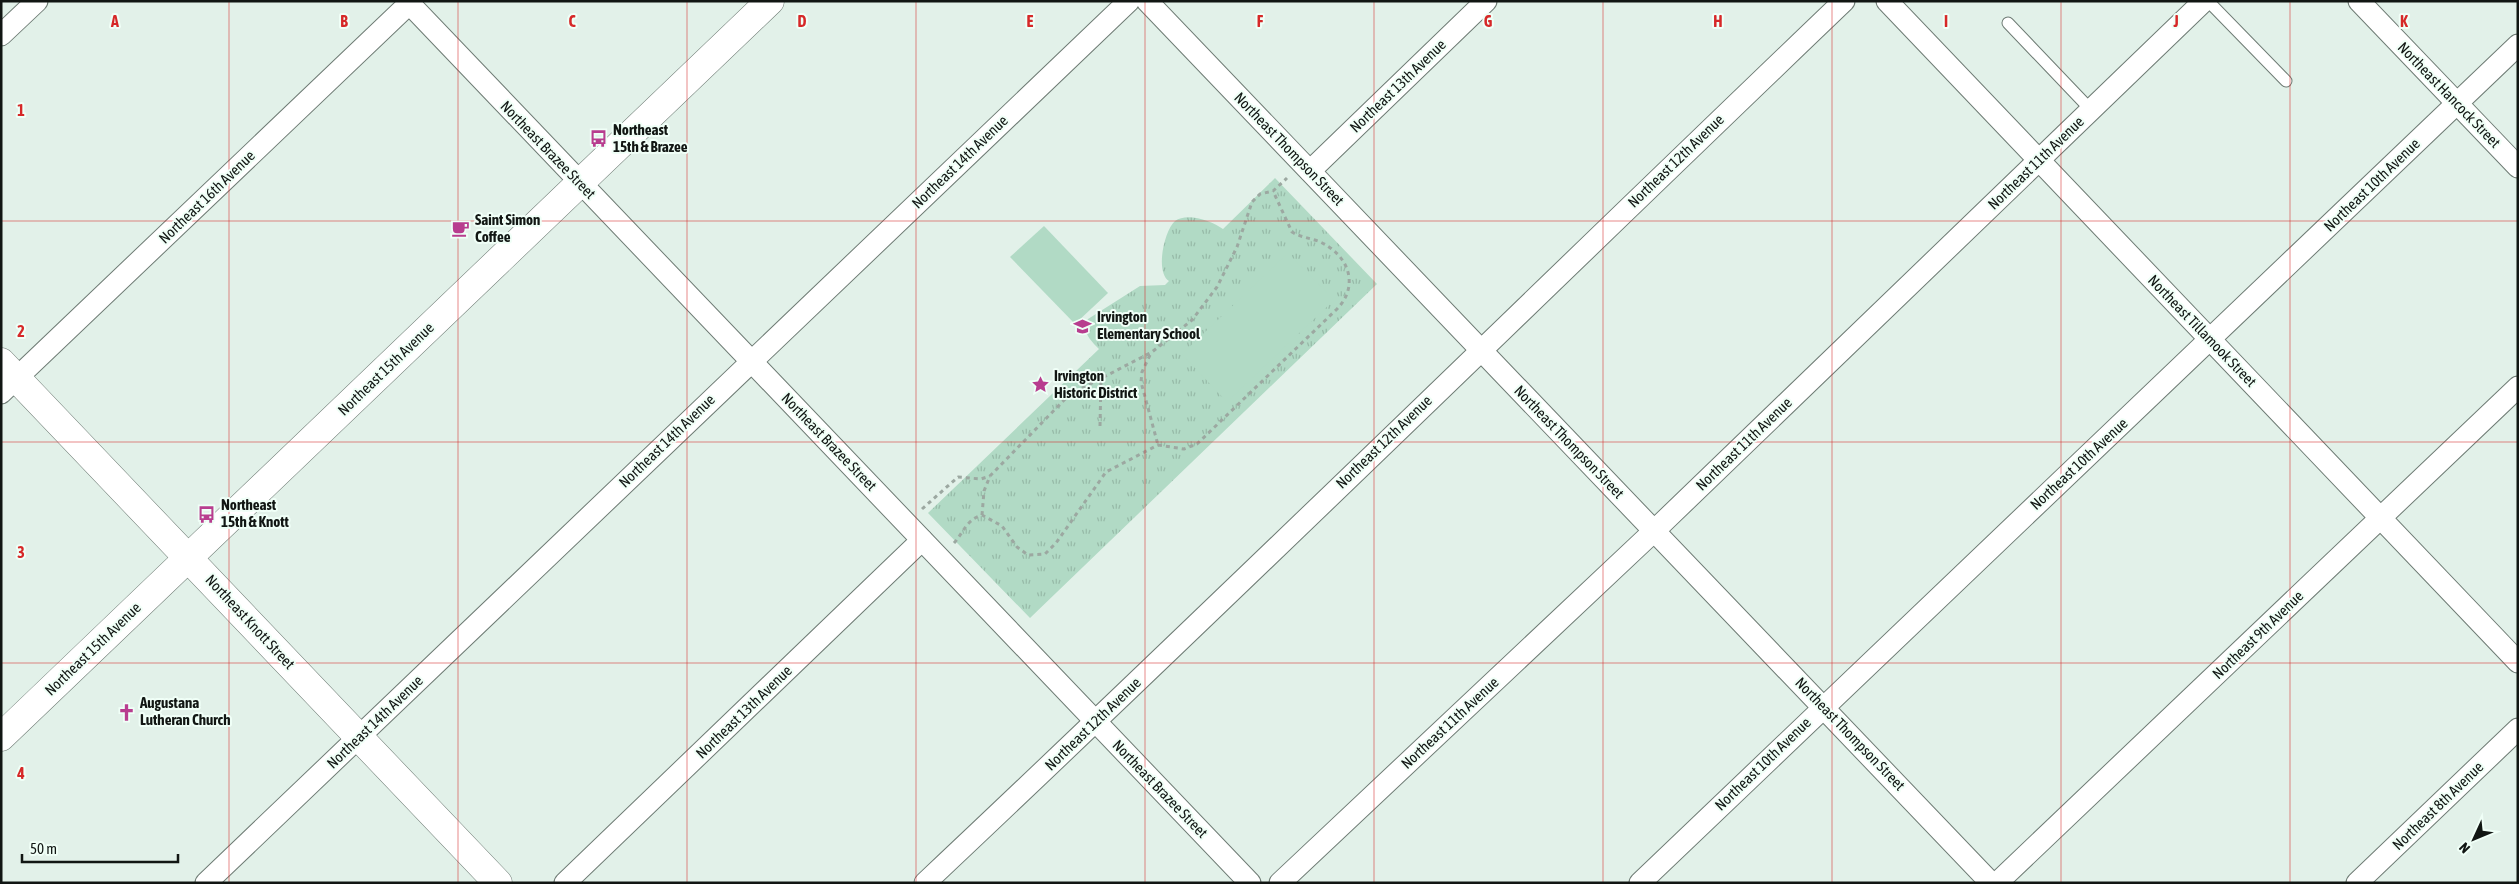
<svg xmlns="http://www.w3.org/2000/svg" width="2519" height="884" font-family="'Asap Condensed',sans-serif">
  <defs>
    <pattern id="park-tufts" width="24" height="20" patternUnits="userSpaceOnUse" patternTransform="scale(1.25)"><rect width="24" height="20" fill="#b1dac5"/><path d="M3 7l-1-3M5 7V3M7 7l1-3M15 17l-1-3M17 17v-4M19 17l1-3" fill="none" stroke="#97baa8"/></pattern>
  </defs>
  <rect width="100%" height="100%" fill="#e2f1e9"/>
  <path fill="url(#park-tufts)" d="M 1275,178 L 1377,284 L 1030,618 L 928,513 L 1099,349 C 1090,340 1081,331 1088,319 L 1140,286 L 1165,285 L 1169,281 C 1155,272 1164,231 1175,221 C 1187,212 1212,221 1223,229 Z"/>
  <g fill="#b1dac5">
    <path d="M 1044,226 L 1108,293 L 1075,324 L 1010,257 Z"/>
    <path d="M 1288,253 L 1334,300 L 1227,402 L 1182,354 Z"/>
  </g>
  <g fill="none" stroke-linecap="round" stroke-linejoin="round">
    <defs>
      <g id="service">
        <path d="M 2208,1 L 2286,81"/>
        <path d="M 2008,23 L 2091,110"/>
      </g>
      <g id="minor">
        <path d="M 407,1 L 1250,883"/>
        <path d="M 1147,1 L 1991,883"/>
        <path d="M 1887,1 L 2518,662"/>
        <path d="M 2359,1 L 2518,167"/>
        <path d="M 1,35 L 37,1"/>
        <path d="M 1310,171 L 1486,1"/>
        <path d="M 1,393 L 412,1"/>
        <path d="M 206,883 L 1129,1"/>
        <path d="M 565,883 L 922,540"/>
        <path d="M 925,883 C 1234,592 1537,295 1844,1"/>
        <path d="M 1280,883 L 1654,531 L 2204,1"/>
        <path d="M 1640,883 L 2518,45"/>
        <path d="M 1997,883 L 2518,387"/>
        <path d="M 2357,883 L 2518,729"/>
      </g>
      <g id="tertiary">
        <path d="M 1,362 L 498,883"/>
        <path d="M 1,737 L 770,1"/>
      </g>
    </defs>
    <use href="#service" stroke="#6e7b74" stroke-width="13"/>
    <use href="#minor" stroke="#6e7b74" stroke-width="23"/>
    <use href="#tertiary" stroke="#6e7b74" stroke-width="29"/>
    <g stroke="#9ca8a1" stroke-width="3" stroke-dasharray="4 4" stroke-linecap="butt">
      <path d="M 1150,355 L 1142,372 L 1141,382 L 1158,445"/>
      <path d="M 1100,426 L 1101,379"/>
      <path d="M 1158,445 L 1184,449 L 1197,444 L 1337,309 C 1361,284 1347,253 1318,241 C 1309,238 1300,237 1292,232 L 1273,191"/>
      <path d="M 922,509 L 958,477 L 981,479 L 990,476"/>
      <path d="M 982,515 L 984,491 L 990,476 L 1069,395 L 1152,352 L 1192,320 L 1217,287 L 1237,247 L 1252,202 L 1260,194 L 1273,191 L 1287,178"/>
      <path d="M 954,543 C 964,532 966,520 982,515 L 1002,526 L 1017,547 L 1028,555 L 1045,554 L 1056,543 L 1106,472 L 1158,445"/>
    </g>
    <use href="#service" stroke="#fff" stroke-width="11"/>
    <use href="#minor" stroke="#fff" stroke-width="21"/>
    <use href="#tertiary" stroke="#fff" stroke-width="28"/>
  </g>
  <path fill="none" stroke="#d62828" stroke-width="1" stroke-opacity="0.55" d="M 229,1 L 229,883M 458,1 L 458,883M 687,1 L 687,883M 916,1 L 916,883M 1145,1 L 1145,883M 1374,1 L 1374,883M 1603,1 L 1603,883M 1832,1 L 1832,883M 2061,1 L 2061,883M 2290,1 L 2290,883M 1,221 L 2518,221M 1,442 L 2518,442M 1,663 L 2518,663"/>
  <defs>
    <symbol id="bus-bare" viewBox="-9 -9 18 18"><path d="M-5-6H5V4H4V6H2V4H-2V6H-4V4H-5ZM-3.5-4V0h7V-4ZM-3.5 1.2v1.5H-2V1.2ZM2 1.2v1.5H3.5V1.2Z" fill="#b83d8f" stroke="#f0fff7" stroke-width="2.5" paint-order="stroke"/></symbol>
    <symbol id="cafe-bare" viewBox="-9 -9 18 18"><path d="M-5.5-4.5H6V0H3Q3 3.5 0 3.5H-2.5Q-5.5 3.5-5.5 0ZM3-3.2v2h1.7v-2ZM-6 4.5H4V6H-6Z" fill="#b83d8f" stroke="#f0fff7" stroke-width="2.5" paint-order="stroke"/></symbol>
    <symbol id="school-bare" viewBox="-9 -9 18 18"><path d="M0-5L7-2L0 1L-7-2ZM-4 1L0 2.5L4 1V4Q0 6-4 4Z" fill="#b83d8f" stroke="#f0fff7" stroke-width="2.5" paint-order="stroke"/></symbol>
    <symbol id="sight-bare" viewBox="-9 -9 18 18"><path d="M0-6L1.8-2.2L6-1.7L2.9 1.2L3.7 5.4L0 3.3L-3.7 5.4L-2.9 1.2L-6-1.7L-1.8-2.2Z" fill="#b83d8f" stroke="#f0fff7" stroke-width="2.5" paint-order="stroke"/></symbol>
    <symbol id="church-bare" viewBox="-9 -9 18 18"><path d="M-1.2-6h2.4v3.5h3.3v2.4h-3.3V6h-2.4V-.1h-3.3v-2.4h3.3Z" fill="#b83d8f" stroke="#f0fff7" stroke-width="2.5" paint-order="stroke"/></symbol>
  </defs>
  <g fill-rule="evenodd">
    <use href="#bus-bare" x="586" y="126" width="25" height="25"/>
    <use href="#cafe-bare" x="448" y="216" width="25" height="25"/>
    <use href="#school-bare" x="1070" y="314" width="25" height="25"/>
    <use href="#sight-bare" x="1028" y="372" width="25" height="25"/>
    <use href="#bus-bare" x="194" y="502" width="25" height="25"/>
    <use href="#church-bare" x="114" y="700" width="25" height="25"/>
  </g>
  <g text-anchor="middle" stroke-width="4" stroke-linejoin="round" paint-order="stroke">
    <g font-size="15" fill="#111613" stroke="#f0fff7">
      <text transform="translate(1398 86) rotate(-44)" y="5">Northeast 13th Avenue</text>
      <text transform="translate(2449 95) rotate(46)" y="5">Northeast Hancock Street</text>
      <text transform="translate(1289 149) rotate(46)" y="5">Northeast Thompson Street</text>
      <text transform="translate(548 150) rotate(46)" y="5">Northeast Brazee Street</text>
      <text transform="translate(1676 161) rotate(-44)" y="5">Northeast 12th Avenue</text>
      <text transform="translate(960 162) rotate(-44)" y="5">Northeast 14th Avenue</text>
      <text transform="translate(2036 163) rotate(-44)" y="5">Northeast 11th Avenue</text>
      <text transform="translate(2372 185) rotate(-44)" y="5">Northeast 10th Avenue</text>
      <text transform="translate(207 197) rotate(-44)" y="5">Northeast 16th Avenue</text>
      <text transform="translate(2202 331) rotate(46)" y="5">Northeast Tillamook Street</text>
      <text transform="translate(386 369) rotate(-44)" y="5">Northeast 15th Avenue</text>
      <text transform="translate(667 441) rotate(-44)" y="5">Northeast 14th Avenue</text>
      <text transform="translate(829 442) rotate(46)" y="5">Northeast Brazee Street</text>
      <text transform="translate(1384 442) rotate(-44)" y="5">Northeast 12th Avenue</text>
      <text transform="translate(1569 442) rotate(46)" y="5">Northeast Thompson Street</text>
      <text transform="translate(1744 444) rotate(-44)" y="5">Northeast 11th Avenue</text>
      <text transform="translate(2079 464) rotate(-43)" y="5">Northeast 10th Avenue</text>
      <text transform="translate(250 622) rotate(47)" y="5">Northeast Knott Street</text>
      <text transform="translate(2258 635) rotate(-44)" y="5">Northeast 9th Avenue</text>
      <text transform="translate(93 649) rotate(-44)" y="5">Northeast 15th Avenue</text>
      <text transform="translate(744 712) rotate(-44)" y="5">Northeast 13th Avenue</text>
      <text transform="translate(375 722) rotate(-44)" y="5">Northeast 14th Avenue</text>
      <text transform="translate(1450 723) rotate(-43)" y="5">Northeast 11th Avenue</text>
      <text transform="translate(1093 724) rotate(-44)" y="5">Northeast 12th Avenue</text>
      <text transform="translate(1850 734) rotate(46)" y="5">Northeast Thompson Street</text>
      <text transform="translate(1763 764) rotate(-44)" y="5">Northeast 10th Avenue</text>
      <text transform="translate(1160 789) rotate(46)" y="5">Northeast Brazee Street</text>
      <text transform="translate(2438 806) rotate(-44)" y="5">Northeast 8th Avenue</text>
    </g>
    <g font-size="15" font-weight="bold" fill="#111613" stroke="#f0fff7" text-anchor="start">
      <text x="613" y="135">Northeast<tspan x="613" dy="17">15th &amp; Brazee</tspan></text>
      <text x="475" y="225">Saint Simon<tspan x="475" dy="17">Coffee</tspan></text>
      <text x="1097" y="322">Irvington<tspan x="1097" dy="17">Elementary School</tspan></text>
      <text x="1054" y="381">Irvington<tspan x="1054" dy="17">Historic District</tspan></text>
      <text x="221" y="510">Northeast<tspan x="221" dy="17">15th &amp; Knott</tspan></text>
      <text x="140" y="708">Augustana<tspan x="140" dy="17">Lutheran Church</tspan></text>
    </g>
  </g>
  <g font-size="16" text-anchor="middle" font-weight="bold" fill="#d62828" stroke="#f0fff7" stroke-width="4" stroke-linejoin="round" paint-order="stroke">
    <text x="115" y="27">A</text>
    <text x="344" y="27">B</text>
    <text x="572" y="27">C</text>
    <text x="802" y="27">D</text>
    <text x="1030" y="27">E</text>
    <text x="1260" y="27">F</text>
    <text x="1488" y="27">G</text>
    <text x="1718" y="27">H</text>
    <text x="1946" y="27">I</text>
    <text x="2176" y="27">J</text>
    <text x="2404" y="27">K</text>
    <text x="21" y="116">1</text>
    <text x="21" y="337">2</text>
    <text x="21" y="558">3</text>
    <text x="21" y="779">4</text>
  </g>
  <rect width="2519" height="884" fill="none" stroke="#111613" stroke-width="5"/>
  <g transform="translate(2474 839) rotate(226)" stroke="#f0fff7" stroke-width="4" paint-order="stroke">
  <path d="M0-4L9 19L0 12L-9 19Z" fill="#111613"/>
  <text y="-8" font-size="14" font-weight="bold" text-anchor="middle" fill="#111613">N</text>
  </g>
  <path d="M22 854v8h156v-8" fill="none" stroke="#111613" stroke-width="2.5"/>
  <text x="30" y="854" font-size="15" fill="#111613" stroke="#f0fff7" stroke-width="4" paint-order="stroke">50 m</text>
</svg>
